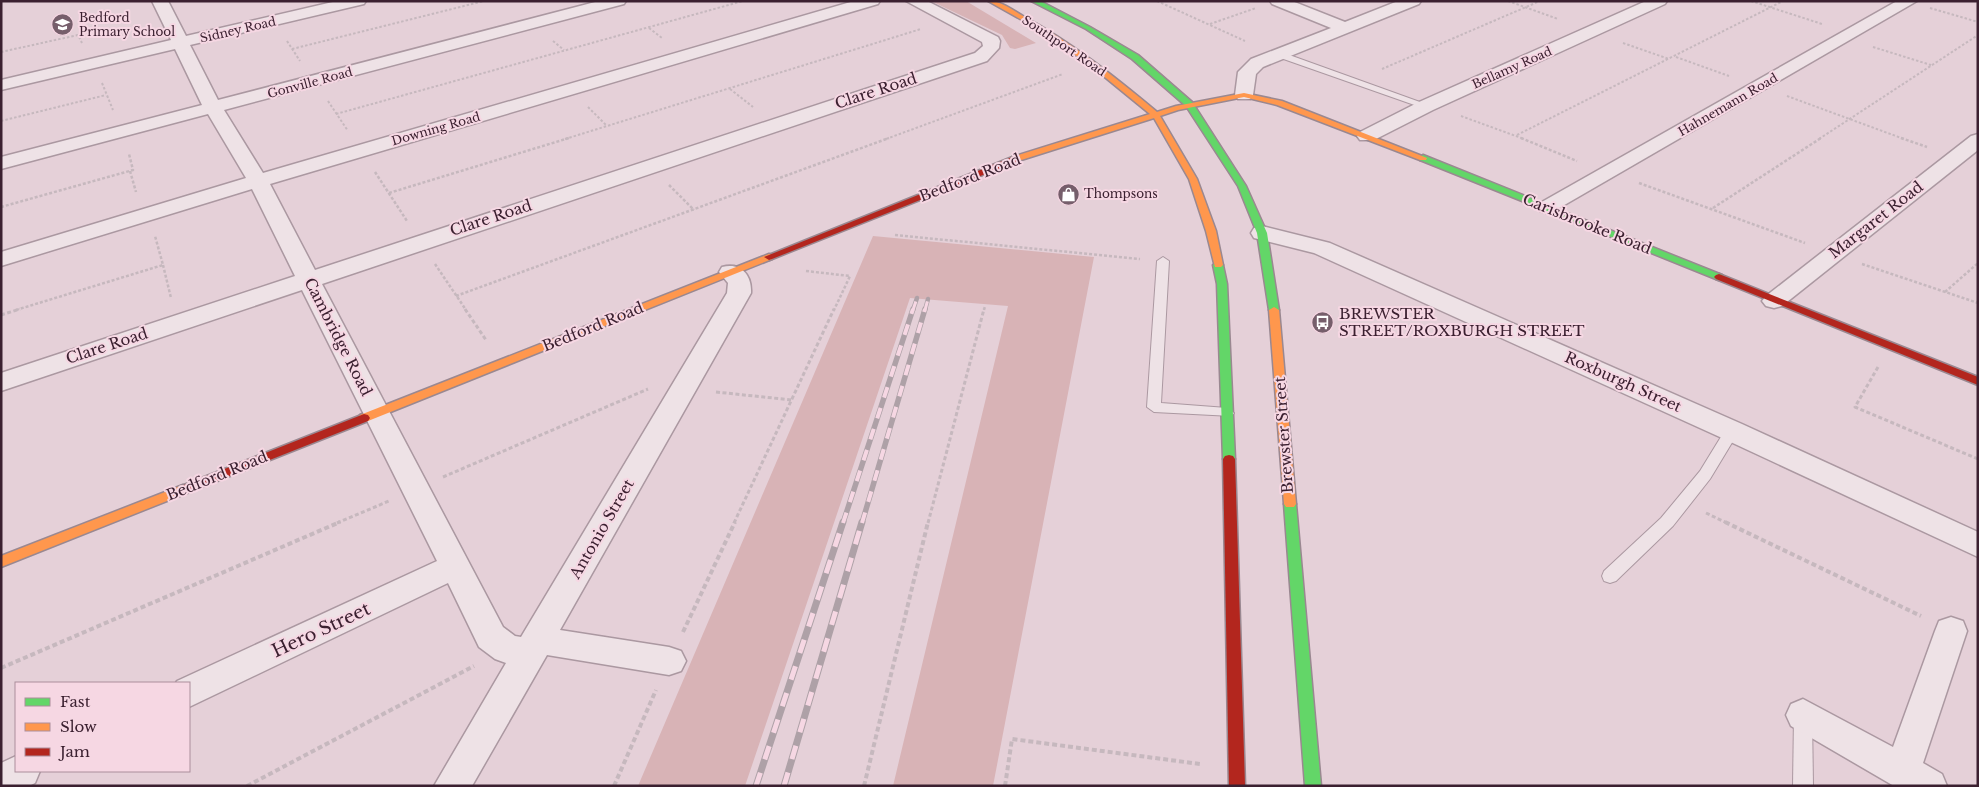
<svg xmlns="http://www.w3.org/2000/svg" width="1979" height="787" font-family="'Libre Baskerville',serif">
  <rect width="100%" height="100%" fill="#e5d0d8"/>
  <g fill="#d8b3b6">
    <path d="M 931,1 L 966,1 L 1036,43 L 1015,49 L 1010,48 L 1002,35 Z"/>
    <path d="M 873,236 L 1094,257 L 993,786 L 893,786 L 1008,306 L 910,298 L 745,786 L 638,786 Z"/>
  </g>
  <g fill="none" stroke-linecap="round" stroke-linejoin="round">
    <defs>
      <g id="lane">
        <path d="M 1275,52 L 1281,52 L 1431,106 L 1423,108 L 1275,56 Z"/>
        <path d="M 1163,257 L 1169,261 L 1161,403 L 1227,408 L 1234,413 L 1232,416 L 1154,412 L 1147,407 L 1157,261 Z"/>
        <path d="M 1732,426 L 1739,431 L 1710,479 L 1673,526 L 1616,581 L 1610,583 L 1604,581 L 1602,576 L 1604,571 L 1661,518 L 1700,471 L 1727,427 Z"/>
        <path d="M 1803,708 L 1809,710 L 1812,716 L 1813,786 L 1793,786 L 1794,716 L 1797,710 Z"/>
      </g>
      <g id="street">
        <path d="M 152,1 L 168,1 L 186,36 L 337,1 L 366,1 L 364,4 L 190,45 L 218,100 L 599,1 L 626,1 L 624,4 L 224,110 L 263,173 L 854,1 L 880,1 L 878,4 L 270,184 L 315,270 L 975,53 L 983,46 L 982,42 L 906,1 L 927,1 L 998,37 L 1000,41 L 999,48 L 987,61 L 322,284 L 503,627 L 515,636 L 521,637 L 727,293 L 728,283 L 719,272 L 722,267 C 741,262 752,275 751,293 L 560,630 L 669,647 L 681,651 L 686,661 L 681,671 L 669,675 L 547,655 L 472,786 L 434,786 L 506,663 L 495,659 L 479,647 L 448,583 L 189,707 L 189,683 L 176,683 L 177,681 L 437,561 L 302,290 L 1,391 L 1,373 L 295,276 L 252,189 L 1,266 L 1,252 L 246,178 L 208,114 L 1,169 L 1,157 L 202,105 L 175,49 L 1,90 L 1,80 L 171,40 Z"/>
        <path d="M 1270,1 L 1292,1 L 1345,22 L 1398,1 L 1421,1 L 1419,4 L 1263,67 L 1256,74 L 1253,95 L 1250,99 L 1238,99 L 1235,95 L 1238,72 L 1251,59 L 1331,28 L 1272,4 Z"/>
        <path d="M 1646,1 L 1667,1 L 1665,4 L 1433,110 L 1374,140 L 1360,140 L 1357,136 L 1360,132 L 1419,102 Z"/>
        <path d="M 1897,1 L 1917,1 L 1554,211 L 1547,213 L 1540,211 L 1536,207 L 1540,203 Z"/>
        <path d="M 1978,134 L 1978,150 L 1782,306 L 1774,308 L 1766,306 L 1762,301 L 1766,296 L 1971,136 Z"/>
        <path d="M 1262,226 L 1330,243 L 1742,424 L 1978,532 L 1978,557 L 1722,438 L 1314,253 L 1254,238 L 1251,233 L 1254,228 Z"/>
        <path d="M 1951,617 L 1963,621 L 1967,631 L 1923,763 L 1942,774 L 1947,786 L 1894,786 L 1791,726 L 1786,715 L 1791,704 L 1803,699 L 1893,747 L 1935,631 L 1939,621 Z"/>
        <path d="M 16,756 L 16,771 L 40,771 L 35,783 L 29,786 L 1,786 L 1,763 Z"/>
      </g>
      <g id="fast">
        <path d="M 1031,1 L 1040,1 L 1090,27 L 1138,55 L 1192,102 L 1246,186 L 1267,233 L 1279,310 L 1278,312 L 1274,313 L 1269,310 L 1257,233 L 1238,186 L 1186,106 L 1132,59 L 1086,29 Z"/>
        <path d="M 1423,155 L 1722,275 L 1724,277 L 1719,280 L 1716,279 L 1420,160 L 1419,158 Z"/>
        <path d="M 1218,262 L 1223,265 L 1227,284 L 1235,459 L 1233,462 L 1225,462 L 1223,459 L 1217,284 L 1213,265 Z"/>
        <path d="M 1290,499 L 1294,501 L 1296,504 L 1321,786 L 1305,786 L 1284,504 L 1286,501 Z"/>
      </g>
      <g id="slow">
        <path d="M 988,1 C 1001,1 1011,9 1023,16 C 1071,42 1114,76 1157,112 L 1176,106 L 1244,93 L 1282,101 L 1427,158 L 1426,160 L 1420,160 L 1277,105 L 1244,97 L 1178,110 L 1160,116 L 1197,179 L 1216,231 L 1223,265 L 1221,267 L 1215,267 L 1206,231 L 1189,179 L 1154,118 L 1018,161 L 1012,161 L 1012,157 L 1150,114 L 1090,65 L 1031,25 Z"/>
        <path d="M 769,254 L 772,255 L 774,257 L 772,259 L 368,421 L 360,421 L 358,418 L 360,415 Z"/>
        <path d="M 1274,307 L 1279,310 L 1296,504 L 1294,507 L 1286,507 L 1284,504 L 1269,310 Z"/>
        <path d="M 183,485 L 187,487 L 189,490 L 187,493 L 1,567 L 1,556 Z"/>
      </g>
      <g id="jam">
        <path d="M 1015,156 L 1018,157 L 1018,161 L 772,259 L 769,260 L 764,257 Z"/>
        <path d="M 1719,274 L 1978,377 L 1978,385 L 1716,279 L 1714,277 L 1716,275 Z"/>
        <path d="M 364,414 L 368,415 L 370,418 L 368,421 L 187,493 L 179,493 L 177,490 L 179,487 Z"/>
        <path d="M 1229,455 L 1233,456 L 1235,459 L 1245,786 L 1229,786 L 1223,459 L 1225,456 Z"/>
      </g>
    </defs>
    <use href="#lane" stroke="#ab98a1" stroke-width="2"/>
    <use href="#street" stroke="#ab98a1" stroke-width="3"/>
    <use href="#fast" stroke="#9a8891" stroke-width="3"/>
    <use href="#slow" stroke="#9a8891" stroke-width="3"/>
    <use href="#jam" stroke="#9a8891" stroke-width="3"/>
    <g stroke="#c6b8be" stroke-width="2" stroke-dasharray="2.5 2" stroke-linecap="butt">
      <path d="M 1157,1 L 1245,41"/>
      <path d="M 1508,1 L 1558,19"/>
      <path d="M 1751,1 L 1822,24"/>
      <path d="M 1930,8 L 1978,22"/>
      <path d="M 1210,24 L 1256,8"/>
      <path d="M 649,28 L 662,38"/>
      <path d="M 287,41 L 300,61"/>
      <path d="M 553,41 L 564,50"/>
      <path d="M 1623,43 L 1669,59"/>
      <path d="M 1873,47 L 1931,65"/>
      <path d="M 292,49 L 484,1"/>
      <path d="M 1,52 L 78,35 L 82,43"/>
      <path d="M 1676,57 L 1729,76"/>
      <path d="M 1382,69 L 1540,1"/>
      <path d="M 102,83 L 113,110"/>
      <path d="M 730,89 L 753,107"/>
      <path d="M 1787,96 L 1904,139"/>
      <path d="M 328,101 L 348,131"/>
      <path d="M 588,107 L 607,126"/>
      <path d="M 336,114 L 743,1"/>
      <path d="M 1461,116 L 1524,139"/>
      <path d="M 1,121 L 106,95"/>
      <path d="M 1517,135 L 1783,1"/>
      <path d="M 565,139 L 921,29"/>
      <path d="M 886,139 L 1063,74"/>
      <path d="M 1819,139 L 1978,35"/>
    </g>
    <g stroke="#c6b8be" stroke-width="2.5" stroke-dasharray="3 2" stroke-linecap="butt">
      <path d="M 1521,138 L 1577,161"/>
      <path d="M 1901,138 L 1927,147"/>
      <path d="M 130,171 L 136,192"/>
      <path d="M 375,172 L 407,221"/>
      <path d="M 1639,183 L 1805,243"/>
      <path d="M 669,185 L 694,210"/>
      <path d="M 389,193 L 569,138"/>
      <path d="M 1,207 L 133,170 L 129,154"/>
      <path d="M 1713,208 L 1821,138"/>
      <path d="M 895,235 L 1140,259"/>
      <path d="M 435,264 L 466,310"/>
      <path d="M 1862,264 L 1978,303"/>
      <path d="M 163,265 L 171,298"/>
      <path d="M 806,271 L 850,276 L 834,310"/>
      <path d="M 1945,292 L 1978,263"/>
      <path d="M 456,296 L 889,138"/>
      <path d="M 16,310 L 163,265 L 155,236"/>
      <path d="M 984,310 L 985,306"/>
    </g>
    <g stroke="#c6b8be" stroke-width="3" stroke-dasharray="4 2.5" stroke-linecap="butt">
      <path d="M 465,309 L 486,340"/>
      <path d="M 1,315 L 20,309"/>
      <path d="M 1878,367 L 1855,407 L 1978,459"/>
      <path d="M 716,392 L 792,400"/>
      <path d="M 443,477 L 648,389"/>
      <path d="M 1706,513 L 1727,523"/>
      <path d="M 337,523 L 389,501"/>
      <path d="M 734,523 L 834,309"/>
      <path d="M 928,523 L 984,309"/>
    </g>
    <g stroke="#c6b8be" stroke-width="4" stroke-dasharray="5 3" stroke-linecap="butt">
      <path d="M 1725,522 L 1921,616"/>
      <path d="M 683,632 L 735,522"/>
      <path d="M 1,668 L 340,522"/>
      <path d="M 247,786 L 474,666"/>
      <path d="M 614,786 L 656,690"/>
      <path d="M 864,786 L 928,522"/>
      <path d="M 1005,786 L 1012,739 L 1200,764"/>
    </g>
    <use href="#lane" fill="#eee2e6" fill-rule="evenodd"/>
    <use href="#street" fill="#eee2e6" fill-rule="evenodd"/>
    <use href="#fast" fill="#63d668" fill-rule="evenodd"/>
    <use href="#slow" fill="#ff974d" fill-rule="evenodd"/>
    <use href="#jam" fill="#b3261e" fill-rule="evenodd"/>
    <defs>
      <g id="rail-far2">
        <path d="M 913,310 L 917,298"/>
        <path d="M 925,310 L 928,299"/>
      </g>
      <g id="rail-far1">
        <path d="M 843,523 L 913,309"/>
        <path d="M 862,523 L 925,309"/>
      </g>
      <g id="rail">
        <path d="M 756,786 L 843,522"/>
        <path d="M 784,786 L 862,522"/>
      </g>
    </defs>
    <use href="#rail-far2" stroke="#aea1a7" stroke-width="4.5"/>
    <use href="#rail-far1" stroke="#aea1a7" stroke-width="5.5"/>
    <use href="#rail" stroke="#aea1a7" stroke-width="7"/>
    <use href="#rail-far2" stroke="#f6d7e3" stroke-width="3" stroke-dasharray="9" stroke-linecap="butt"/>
    <use href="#rail-far1" stroke="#f6d7e3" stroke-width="4" stroke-dasharray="11" stroke-linecap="butt"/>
    <use href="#rail" stroke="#f6d7e3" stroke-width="5" stroke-dasharray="14" stroke-linecap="butt"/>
  </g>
  <defs>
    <symbol id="school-disc" viewBox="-11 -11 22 22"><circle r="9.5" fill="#765e6b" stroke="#f6d7e3"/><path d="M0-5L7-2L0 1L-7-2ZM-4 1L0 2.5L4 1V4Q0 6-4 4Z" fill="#fff"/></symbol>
    <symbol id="shop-disc" viewBox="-11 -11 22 22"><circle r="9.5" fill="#765e6b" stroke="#f6d7e3"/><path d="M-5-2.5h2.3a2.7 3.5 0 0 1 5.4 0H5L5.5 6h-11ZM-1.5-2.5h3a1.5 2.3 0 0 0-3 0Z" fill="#fff"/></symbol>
    <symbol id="bus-disc" viewBox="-11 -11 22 22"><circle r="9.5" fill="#765e6b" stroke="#f6d7e3"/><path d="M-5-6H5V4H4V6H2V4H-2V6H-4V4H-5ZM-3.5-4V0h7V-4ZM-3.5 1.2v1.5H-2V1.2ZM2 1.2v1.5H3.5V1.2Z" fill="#fff"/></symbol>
  </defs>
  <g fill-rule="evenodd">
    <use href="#school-disc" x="50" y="12" width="25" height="25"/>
    <use href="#shop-disc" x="1056" y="182" width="25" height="25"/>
    <use href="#bus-disc" x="1310" y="310" width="25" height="25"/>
  </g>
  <g text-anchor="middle" stroke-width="4" stroke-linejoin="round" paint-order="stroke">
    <g font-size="12" fill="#3b2030" stroke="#f6d7e3" text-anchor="start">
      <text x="79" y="22">Bedford<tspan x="79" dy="14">Primary School</tspan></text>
      <text x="1084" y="198">Thompsons</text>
    </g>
    <g font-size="12" fill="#3b2030" stroke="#f6d7e3">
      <text transform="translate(238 30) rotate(-13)" y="4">Sidney Road</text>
      <text transform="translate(1064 46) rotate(34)" y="4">Southport Road</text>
      <text transform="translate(1512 68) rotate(-24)" y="4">Bellamy Road</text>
      <text transform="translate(310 83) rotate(-15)" y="4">Gonville Road</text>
      <text transform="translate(1728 105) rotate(-30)" y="4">Hahnemann Road</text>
      <text transform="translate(436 129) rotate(-16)" y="4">Downing Road</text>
    </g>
    <g font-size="15" fill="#3b2030" stroke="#f6d7e3">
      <text transform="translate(876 91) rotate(-18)" y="5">Clare Road</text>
      <text transform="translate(970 178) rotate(-21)" y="5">Bedford Road</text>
      <text transform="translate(491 218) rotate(-18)" y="5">Clare Road</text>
      <text transform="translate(1876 220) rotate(-38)" y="5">Margaret Road</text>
      <text transform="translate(1587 224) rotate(22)" y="5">Carisbrooke Road</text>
      <text transform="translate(593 327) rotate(-22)" y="5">Bedford Road</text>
      <text transform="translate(338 337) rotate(63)" y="5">Cambridge Road</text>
      <text transform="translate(107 346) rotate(-18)" y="5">Clare Road</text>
      <text transform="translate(1623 382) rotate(24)" y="5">Roxburgh Street</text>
      <text transform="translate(1284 435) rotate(-94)" y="5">Brewster Street</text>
      <text transform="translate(217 476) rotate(-22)" y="5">Bedford Road</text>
      <text transform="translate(602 529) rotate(-60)" y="5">Antonio Street</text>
    </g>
    <g font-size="15" fill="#3b2030" stroke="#f6d7e3" text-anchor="start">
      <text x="1339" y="319">BREWSTER<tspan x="1339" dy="17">STREET/ROXBURGH STREET</tspan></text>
    </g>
    <g font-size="18" fill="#3b2030" stroke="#f6d7e3">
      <text transform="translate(321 630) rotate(-25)" y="6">Hero Street</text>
    </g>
  </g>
  <rect width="1979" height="787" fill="none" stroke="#3b2030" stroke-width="5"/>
  <rect x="15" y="682" width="175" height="90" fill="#f6d7e3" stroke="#ab8e9b"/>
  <rect x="25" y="698" width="25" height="8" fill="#63d668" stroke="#ab8e9b"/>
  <text x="60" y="707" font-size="15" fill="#3b2030">Fast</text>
  <rect x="25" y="723" width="25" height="8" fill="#ff974d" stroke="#ab8e9b"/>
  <text x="60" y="732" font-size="15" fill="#3b2030">Slow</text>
  <rect x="25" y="748" width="25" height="8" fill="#b3261e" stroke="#ab8e9b"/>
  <text x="60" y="757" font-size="15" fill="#3b2030">Jam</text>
</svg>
